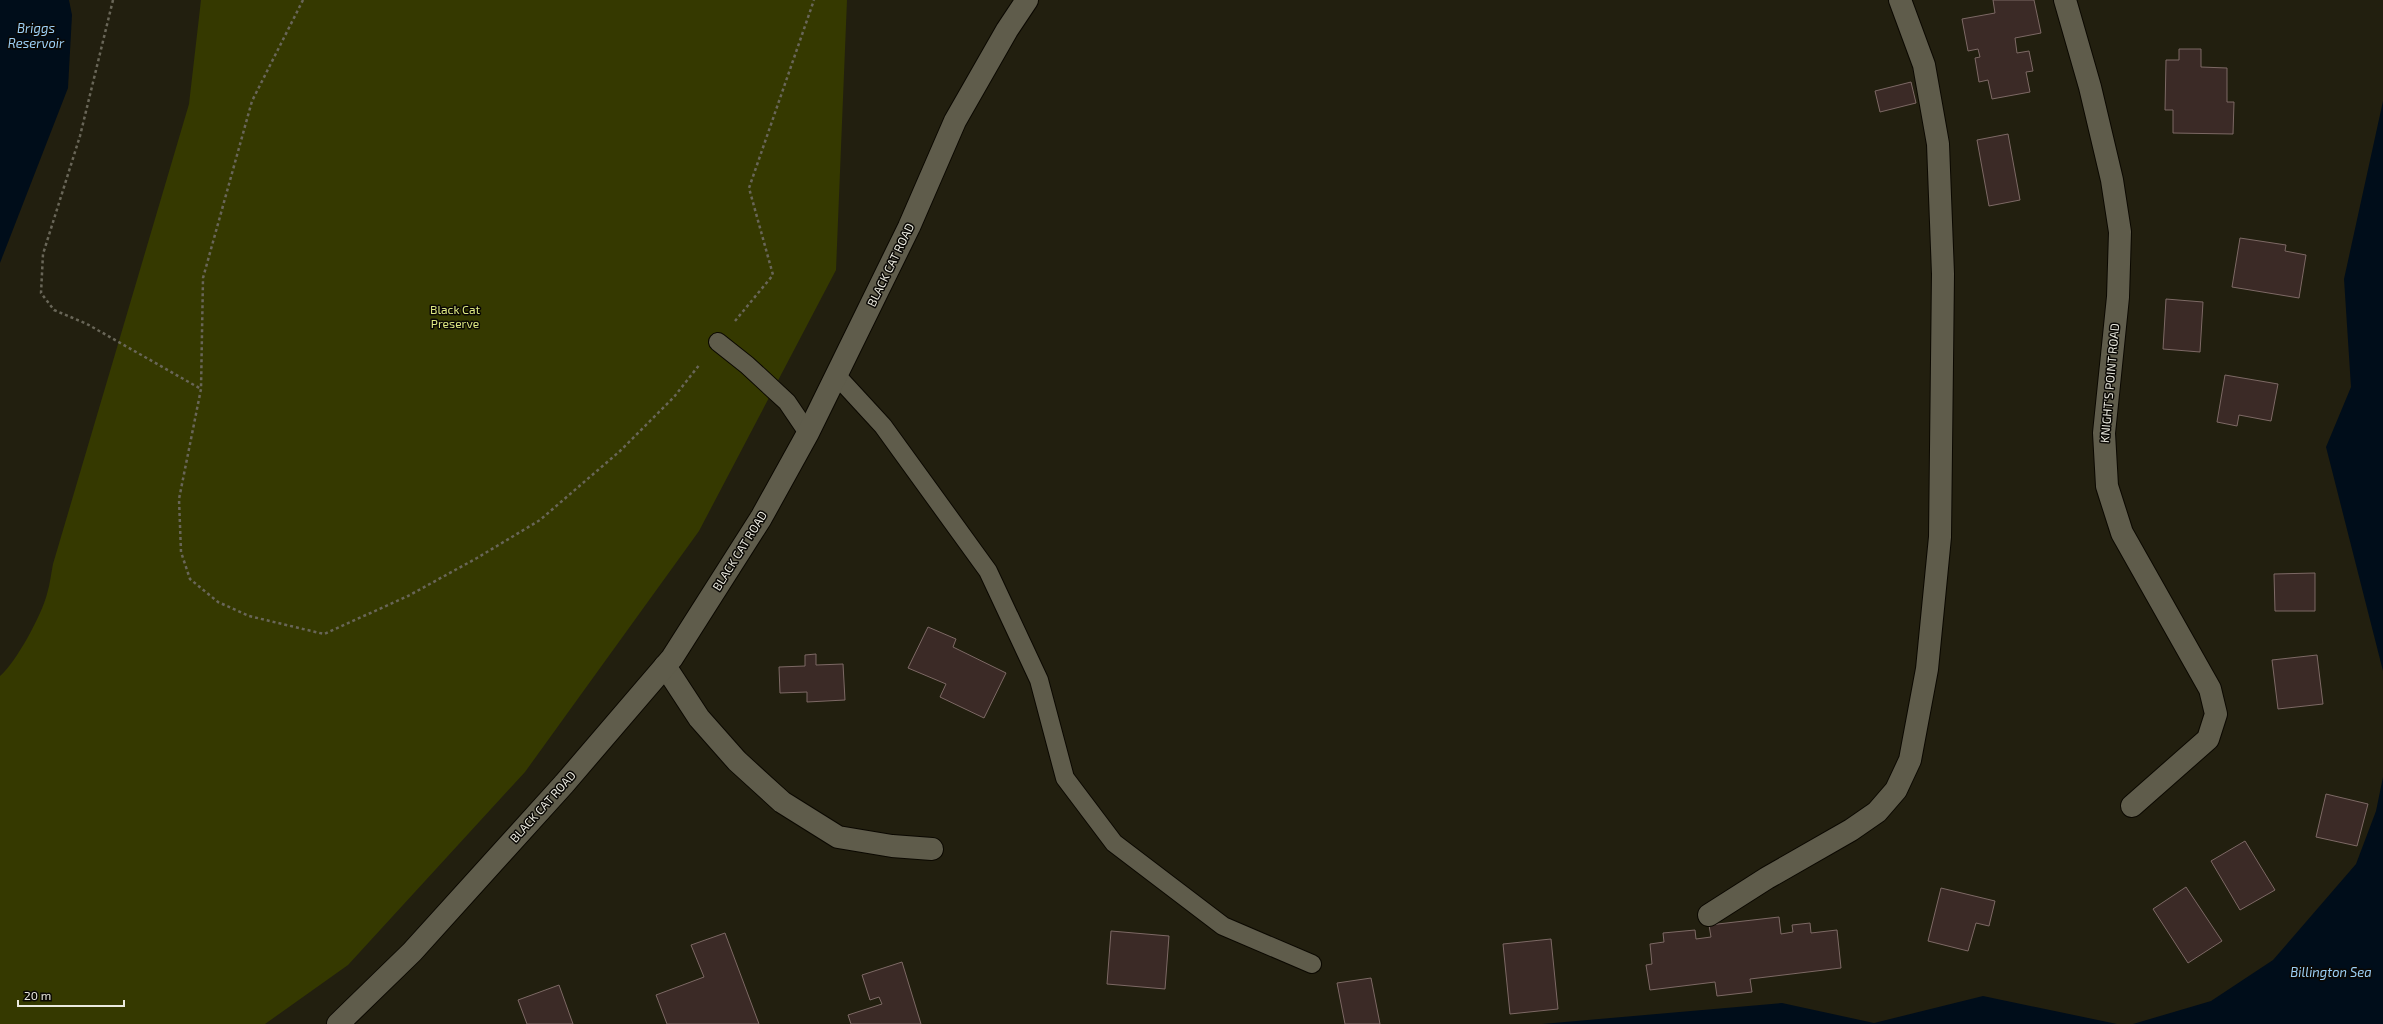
<svg xmlns="http://www.w3.org/2000/svg" width="2383" height="1024" font-family="'Exo 2',sans-serif">
  <rect width="100%" height="100%" fill="#221f0f"/>
  <path fill="#353900" d="M 201,0 L 847,0 L 836,270 L 699,531 L 525,772 L 348,965 L 265,1024 L 0,1024 L 0,676 C 16,663 42,614 47,594 C 50,584 51,574 53,564 L 189,104 Z"/>
  <g fill="#000d1a">
    <path d="M 0,0 L 69,0 L 72,15 L 68,88 L 0,263 Z"/>
    <path d="M 2383,101 L 2383,671 L 2326,447 L 2351,387 L 2344,279 Z"/>
    <path d="M 2383,777 L 2383,1024 L 2133,1024 L 2211,1001 L 2273,960 L 2356,864 L 2376,811 Z"/>
    <path d="M 1983,996 L 2117,1024 L 1542,1024 L 1782,1003 L 1874,1023 Z"/>
  </g>
  <g fill="#3b2a26" stroke="#7d6965">
    <path d="M 1993,0 L 2034,0 L 2041,33 L 2015,38 L 2017,53 L 2029,51 L 2033,71 L 2026,72 L 2030,92 L 1992,99 L 1988,80 L 1979,82 L 1975,58 L 1980,57 L 1978,49 L 1968,51 L 1962,19 L 1995,13 Z"/>
    <path d="M 2179,49 L 2201,49 L 2201,67 L 2227,68 L 2227,102 L 2234,102 L 2233,134 L 2173,133 L 2173,110 L 2165,110 L 2166,60 L 2179,60 Z"/>
    <path d="M 1911,82 L 1916,103 L 1880,112 L 1875,91 Z"/>
    <path d="M 2008,134 L 2020,200 L 1989,206 L 1977,140 Z"/>
    <path d="M 2240,238 L 2286,245 L 2285,251 L 2306,255 L 2299,298 L 2232,287 Z"/>
    <path d="M 2166,299 L 2203,302 L 2200,352 L 2163,349 Z"/>
    <path d="M 2225,375 L 2278,384 L 2271,421 L 2239,415 L 2237,426 L 2217,422 Z"/>
    <path d="M 2315,573 L 2315,611 L 2275,611 L 2274,574 Z"/>
    <path d="M 928,627 L 956,639 L 953,647 L 1006,673 L 984,718 L 940,697 L 946,684 L 908,668 Z"/>
    <path d="M 816,654 L 816,665 L 843,664 L 845,700 L 807,702 L 807,692 L 780,693 L 779,667 L 805,666 L 805,655 Z"/>
    <path d="M 2317,655 L 2323,704 L 2278,709 L 2272,660 Z"/>
    <path d="M 2326,794 L 2368,804 L 2357,846 L 2316,837 Z"/>
    <path d="M 2245,841 L 2275,890 L 2240,910 L 2211,861 Z"/>
    <path d="M 2186,887 L 2222,941 L 2188,963 L 2153,909 Z"/>
    <path d="M 1941,888 L 1995,901 L 1989,926 L 1976,923 L 1968,951 L 1928,941 Z"/>
    <path d="M 1779,917 L 1781,934 L 1793,932 L 1792,925 L 1810,923 L 1811,933 L 1837,930 L 1841,968 L 1750,979 L 1752,992 L 1717,996 L 1715,982 L 1650,990 L 1646,965 L 1652,964 L 1650,944 L 1664,942 L 1663,933 L 1695,930 L 1696,939 L 1711,937 L 1709,925 Z"/>
    <path d="M 1111,931 L 1169,936 L 1165,989 L 1107,984 Z"/>
    <path d="M 725,933 L 759,1024 L 667,1024 L 656,995 L 704,977 L 691,945 Z"/>
    <path d="M 1551,939 L 1558,1009 L 1510,1014 L 1503,944 Z"/>
    <path d="M 902,962 L 921,1024 L 851,1024 L 848,1015 L 882,1004 L 879,997 L 870,1000 L 862,975 Z"/>
    <path d="M 1371,978 L 1380,1024 L 1345,1024 L 1337,983 Z"/>
    <path d="M 559,985 L 573,1024 L 527,1024 L 518,1000 Z"/>
  </g>
  <g fill="none" stroke-linecap="round" stroke-linejoin="round">
    <defs>
      <g id="service">
        <path d="M 718,342 L 747,365 L 787,402 L 808,433"/>
        <path d="M 837,376 L 883,426 L 988,571 L 1039,680 L 1065,778 L 1114,843 L 1223,926 L 1312,964"/>
      </g>
      <g id="minor">
        <path d="M 2065,0 L 2090,87 L 2112,180 L 2120,232 L 2118,297 L 2104,433 L 2107,486 L 2122,533 L 2210,689 L 2216,714 L 2208,739 L 2132,806"/>
        <path d="M 665,666 L 699,718 L 737,761 L 782,802 L 838,837 L 892,846 L 932,849"/>
        <path d="M 1709,915 L 1767,878 L 1851,830 L 1877,812 L 1896,790 L 1910,760 L 1927,669 L 1940,537 L 1943,274 L 1938,144 L 1924,65 L 1900,0"/>
      </g>
      <path id="tertiary" d="M 338,1024 L 412,952 L 564,784 L 672,658 L 761,518 L 808,433 L 909,227 L 955,121 L 1007,30 L 1027,0"/>
    </defs>
    <use href="#service" stroke="#0b0800" stroke-width="20"/>
    <use href="#minor" stroke="#0b0800" stroke-width="24"/>
    <use href="#tertiary" stroke="#0b0800" stroke-width="24"/>
    <g stroke="#696658" stroke-width="2.5" stroke-dasharray="3 3" stroke-linecap="butt">
      <path d="M 113,0 L 80,136 L 43,254 L 41,293 L 54,310 L 87,324 L 201,389"/>
      <path d="M 303,0 L 252,101 L 203,278 L 201,389 L 179,499 L 181,552 L 190,579 L 218,602 L 249,616 L 324,634 L 408,596 L 477,558 L 540,520 L 620,451 L 674,397 L 700,364"/>
      <path d="M 735,321 L 773,275 L 749,188 L 814,0"/>
    </g>
    <use href="#service" stroke="#5f5c4b" stroke-width="18"/>
    <use href="#minor" stroke="#5f5c4b" stroke-width="22"/>
    <use href="#tertiary" stroke="#5f5c4b" stroke-width="22"/>
  </g>
  <g text-anchor="middle" stroke-width="3" stroke-linejoin="round" paint-order="stroke">
    <g font-size="12" fill="#eae9df" stroke="#0a0804">
      <text transform="translate(891 265) rotate(-64)" y="4">BLACK CAT ROAD</text>
      <text transform="translate(2110 383) rotate(-85)" y="4">KNIGHT'S POINT ROAD</text>
      <text transform="translate(740 551) rotate(-58)" y="4">BLACK CAT ROAD</text>
      <text transform="translate(543 807) rotate(-48)" y="4">BLACK CAT ROAD</text>
    </g>
    <g font-size="12" fill="#dde782" stroke="#0a0804">
      <text x="455" y="314">Black Cat<tspan x="455" dy="14">Preserve</tspan></text>
    </g>
    <g font-size="13" font-style="italic" fill="#9ccff5" stroke="#0a0804">
      <text x="36" y="33">Briggs<tspan x="36" dy="15">Reservoir</tspan></text>
      <text x="2331" y="977">Billington Sea</text>
    </g>
  </g>
  <path d="M18 1000v6h106v-6" fill="none" stroke="#eae9df" stroke-width="2"/>
  <text x="24" y="1000" font-size="12" fill="#eae9df" stroke="#0a0804" stroke-width="3" paint-order="stroke">20 m</text>
</svg>
